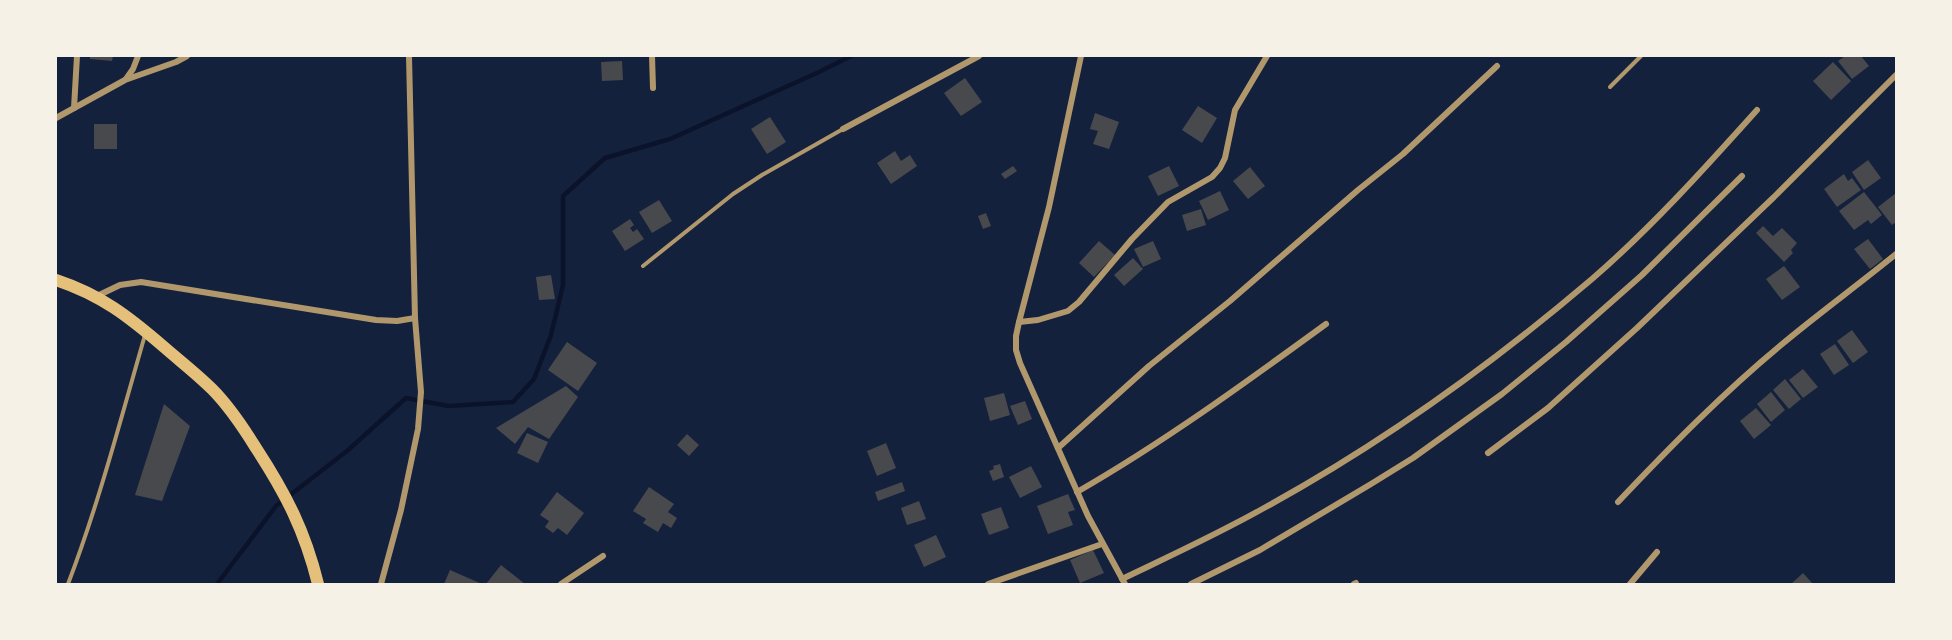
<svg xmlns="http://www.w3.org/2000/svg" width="1952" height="640" font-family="Jost,sans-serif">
  <rect width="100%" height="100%" fill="#14213d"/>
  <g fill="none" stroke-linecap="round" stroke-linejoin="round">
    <path stroke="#0b132b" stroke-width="4.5" d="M 217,584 L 276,506 L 347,451 L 406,398 L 448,406 L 513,402 L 534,379 L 551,335 L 563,285 L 563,196 L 605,158 L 670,139 L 819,72 L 851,56"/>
  </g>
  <g fill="#48494c">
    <path d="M 90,56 L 113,56 L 112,61 L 90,59 Z"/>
    <path d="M 1845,56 L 1861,56 L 1869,66 L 1852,79 L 1838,61 Z"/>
    <path d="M 622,61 L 623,80 L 602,81 L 601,62 Z"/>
    <path d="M 1833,62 L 1851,81 L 1831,100 L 1813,81 Z"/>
    <path d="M 965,78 L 982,102 L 961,116 L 944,93 Z"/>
    <path d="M 1198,106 L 1217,118 L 1202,143 L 1182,130 Z"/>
    <path d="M 1095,113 L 1119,122 L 1109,149 L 1093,144 L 1098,131 L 1090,129 Z"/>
    <path d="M 770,117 L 786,142 L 767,154 L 751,129 Z"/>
    <rect x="94" y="124" width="23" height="25"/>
    <path d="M 895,151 L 901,161 L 910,155 L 917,166 L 891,184 L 877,163 Z"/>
    <path d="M 1868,160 L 1881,178 L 1864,190 L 1852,172 Z"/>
    <path d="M 1013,166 L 1017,171 L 1005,179 L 1001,174 Z"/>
    <path d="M 1169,166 L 1179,186 L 1158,196 L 1148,176 Z"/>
    <path d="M 1250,167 L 1265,186 L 1248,199 L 1233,181 Z"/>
    <path d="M 1844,174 L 1848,181 L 1852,178 L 1861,190 L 1837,207 L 1824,189 Z"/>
    <path d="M 1220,191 L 1229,210 L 1208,220 L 1199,201 Z"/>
    <path d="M 1864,192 L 1882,215 L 1871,224 L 1868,220 L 1854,230 L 1839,211 Z"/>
    <path d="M 1896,193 L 1896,222 L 1892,225 L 1878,207 Z"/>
    <path d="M 659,200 L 672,221 L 652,233 L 639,212 Z"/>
    <path d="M 1201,209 L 1206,225 L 1187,231 L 1182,215 Z"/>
    <path d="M 986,213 L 991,226 L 983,229 L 978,216 Z"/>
    <path d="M 630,219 L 634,225 L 630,228 L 633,232 L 637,229 L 644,239 L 625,251 L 612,231 Z"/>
    <path d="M 1763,226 L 1773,236 L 1782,228 L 1797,243 L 1791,250 L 1793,253 L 1784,262 L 1756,233 Z"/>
    <path d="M 1868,239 L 1883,259 L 1870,269 L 1854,249 Z"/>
    <path d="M 1099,241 L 1115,255 L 1094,277 L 1079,263 Z"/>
    <path d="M 1153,241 L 1161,259 L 1143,267 L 1134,249 Z"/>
    <path d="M 1133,258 L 1143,269 L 1124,286 L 1114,275 Z"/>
    <path d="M 1784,266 L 1800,287 L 1782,300 L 1766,279 Z"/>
    <path d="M 551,275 L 555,299 L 539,300 L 536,277 Z"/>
    <path d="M 1852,330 L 1868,352 L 1853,363 L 1837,341 Z"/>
    <path d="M 567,342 L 597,363 L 578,391 L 548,370 Z"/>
    <path d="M 1835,344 L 1849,365 L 1834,375 L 1820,354 Z"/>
    <path d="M 1803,369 L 1818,387 L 1803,398 L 1789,380 Z"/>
    <path d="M 1785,379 L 1801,399 L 1789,409 L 1773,390 Z"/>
    <path d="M 566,386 L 578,397 L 549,439 L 528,427 L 515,444 L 496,428 Z"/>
    <path d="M 1771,392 L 1785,410 L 1771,422 L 1757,404 Z"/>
    <path d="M 1004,393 L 1010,415 L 990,421 L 984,398 Z"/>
    <path d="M 1025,401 L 1032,419 L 1018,425 L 1010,406 Z"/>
    <path d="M 164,404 L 190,426 L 162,501 L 135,495 Z"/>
    <path d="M 1756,408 L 1771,425 L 1754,439 L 1740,421 Z"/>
    <path d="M 527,433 L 548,442 L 538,463 L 517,453 Z"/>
    <path d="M 687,434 L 699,445 L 689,456 L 677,445 Z"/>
    <path d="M 886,443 L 896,468 L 877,476 L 867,451 Z"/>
    <path d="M 1000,464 L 1004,477 L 993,481 L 989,471 L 994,469 L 993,466 Z"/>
    <path d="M 1031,466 L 1042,487 L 1020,498 L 1009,477 Z"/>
    <path d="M 902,482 L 905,491 L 878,501 L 875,492 Z"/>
    <path d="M 649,487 L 674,504 L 668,512 L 677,518 L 671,528 L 663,523 L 658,532 L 643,523 L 646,519 L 633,511 Z"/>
    <path d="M 557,492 L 584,513 L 567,535 L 558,528 L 553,533 L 545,527 L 549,521 L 540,515 Z"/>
    <path d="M 1068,494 L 1075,510 L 1068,512 L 1073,525 L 1048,534 L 1037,506 Z"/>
    <path d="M 919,501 L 926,519 L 907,525 L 901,508 Z"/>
    <path d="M 1001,507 L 1009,528 L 989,535 L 981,514 Z"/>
    <path d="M 936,535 L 946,557 L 924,567 L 914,545 Z"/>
    <path d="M 1093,550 L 1104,573 L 1080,583 L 1070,560 Z"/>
    <path d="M 501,565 L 525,584 L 486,584 Z"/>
    <path d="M 450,570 L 482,584 L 444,584 Z"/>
    <path d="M 1803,573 L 1813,584 L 1791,584 Z"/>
  </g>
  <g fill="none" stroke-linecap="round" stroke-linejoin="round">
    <g stroke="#b1986c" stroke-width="4">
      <path d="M 1610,87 L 1641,56"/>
      <path d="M 643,266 L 733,194 L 762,175 L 843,129"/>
      <path d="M 68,584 C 99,503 121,418 145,335"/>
    </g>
    <g stroke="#b1986c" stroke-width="6">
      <path d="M 652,56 L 653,88"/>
      <path d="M 1081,56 L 1049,207 L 1019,322 L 1016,336 L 1016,350 L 1020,363 L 1088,516 L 1125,584"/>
      <path d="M 126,79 L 133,69 L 138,56"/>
      <path d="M 74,108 L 77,56"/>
      <path d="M 56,118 L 125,80 L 176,62 L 187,56"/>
      <path d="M 843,129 L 979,56"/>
      <path d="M 97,296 L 120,285 L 141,282 L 376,320 L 397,321 L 415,318"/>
      <path d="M 1019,322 L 1038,320 L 1068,311 L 1079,302 L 1132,239 L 1168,202 L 1212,177 L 1220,168 L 1225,158 L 1235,110 L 1267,56"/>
      <path d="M 1058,448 L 1149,366 L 1230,301 L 1358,190 L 1403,154 L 1497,66"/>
      <path d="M 1488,453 L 1548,408 L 1637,328 L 1774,197 L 1896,75"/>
      <path d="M 1077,492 C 1164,442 1245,383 1326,324"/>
      <path d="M 1618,502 C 1670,447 1723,393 1781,345 C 1818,314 1858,285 1896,254"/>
      <path d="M 1122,579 C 1170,556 1218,534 1264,508 C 1381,444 1491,365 1592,279 C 1651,228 1705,168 1757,110"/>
      <path d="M 381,584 L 401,510 L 418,429 L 421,392 L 415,318 L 409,56"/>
      <path d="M 561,584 L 603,556"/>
      <path d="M 988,584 L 1102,544"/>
      <path d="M 1191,584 L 1260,550 L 1371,484 L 1413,458 L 1502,394 L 1566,342 L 1642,275 L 1742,176"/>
      <path d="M 1354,584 L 1356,583"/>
      <path d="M 1630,584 L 1657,552"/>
    </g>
    <path stroke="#e5c07b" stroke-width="12" d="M 56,280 C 101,295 128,316 164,347 C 180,361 197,374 212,389 C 229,406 243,427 256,448 C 286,494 305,531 318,584"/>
  </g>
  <rect width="1952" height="640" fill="none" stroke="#f6f1e7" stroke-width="114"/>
</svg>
